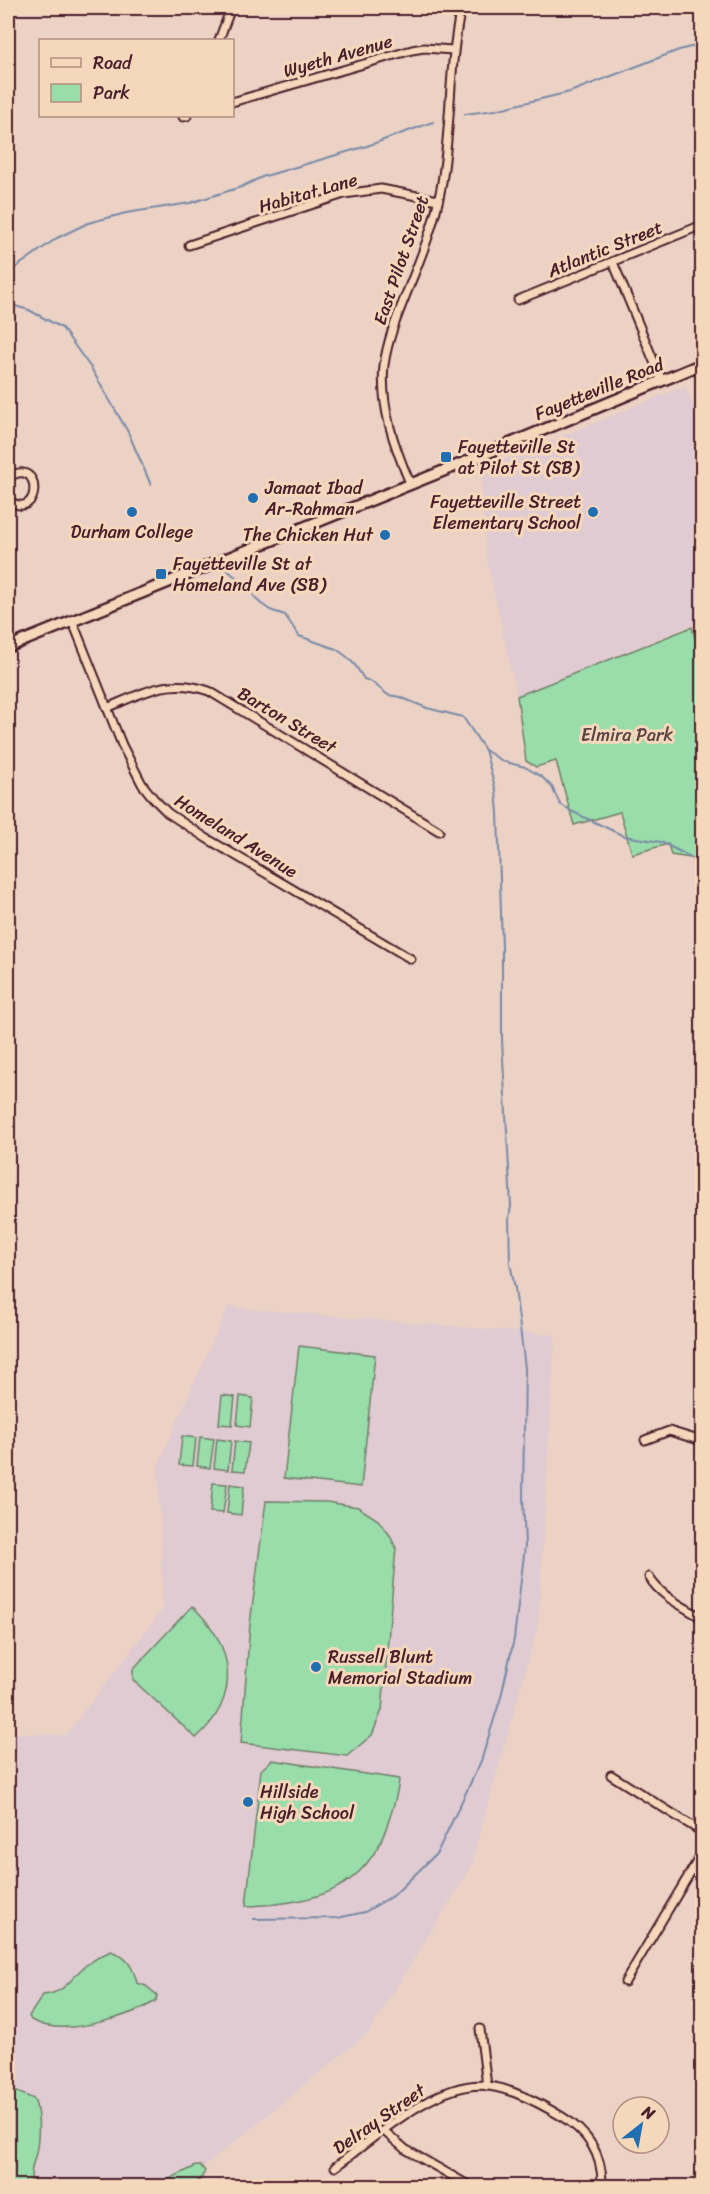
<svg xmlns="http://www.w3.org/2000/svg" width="710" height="2194" font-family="Sriracha,sans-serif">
  <rect width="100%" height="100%" fill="#ebd2c5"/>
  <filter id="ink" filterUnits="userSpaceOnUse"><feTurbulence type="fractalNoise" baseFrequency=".0167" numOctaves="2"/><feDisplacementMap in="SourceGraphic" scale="12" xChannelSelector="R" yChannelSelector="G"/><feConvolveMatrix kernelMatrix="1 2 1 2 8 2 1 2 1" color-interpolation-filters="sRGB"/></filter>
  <g filter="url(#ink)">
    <g fill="#dfcbd1">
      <path d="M 685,386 L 702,427 L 702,621 L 517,696 L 486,555 L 480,470 Z"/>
      <path d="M 228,1307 L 555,1335 L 538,1625 L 470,1869 L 368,2033 L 180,2186 L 8,2186 L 8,1733 L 66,1735 L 163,1609 L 158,1465 Z"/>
    </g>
    <g fill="#98ddaa" stroke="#717e6a" stroke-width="1.5">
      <path d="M 692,627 L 699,652 L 702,651 L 702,857 L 697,859 L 671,855 L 668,844 L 632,854 L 620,812 L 574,825 L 556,761 L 536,767 L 526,761 L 517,696 Z"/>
      <path d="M 299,1346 L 375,1355 L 361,1487 L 284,1478 Z"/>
      <path d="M 222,1395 L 235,1397 L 232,1425 L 219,1424 Z"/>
      <path d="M 240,1396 L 253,1398 L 250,1427 L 237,1425 Z"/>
      <path d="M 182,1436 L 196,1438 L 193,1466 L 179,1465 Z"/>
      <path d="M 200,1437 L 214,1439 L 210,1468 L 197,1466 Z"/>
      <path d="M 217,1439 L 231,1441 L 228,1470 L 214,1468 Z"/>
      <path d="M 235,1441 L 249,1443 L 245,1471 L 232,1470 Z"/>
      <path d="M 213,1483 L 227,1484 L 223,1513 L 210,1512 Z"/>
      <path d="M 230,1484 L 244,1486 L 241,1515 L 227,1513 Z"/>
      <path d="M 266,1501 L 327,1502 L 358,1507 L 378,1520 L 389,1534 L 396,1548 L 382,1710 L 372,1735 L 347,1756 L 241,1743 L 250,1624 Z"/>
      <path d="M 192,1606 C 235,1646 242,1697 196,1738 L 133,1680 L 133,1669 Z"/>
      <path d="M 272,1760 L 399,1779 C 398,1794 393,1808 388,1823 C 366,1892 312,1904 246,1906 L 261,1770 Z"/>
      <path d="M 111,1951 C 127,1957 133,1966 137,1983 L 146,1986 L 157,1995 L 156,2001 C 131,2016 77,2032 48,2026 C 42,2025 36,2022 31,2020 L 29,2016 L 43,1995 C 65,1993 70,1979 85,1966 C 93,1960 102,1955 111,1951 Z"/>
      <path d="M 8,2088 L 34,2099 C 40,2115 39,2136 36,2153 C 33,2165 29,2174 32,2186 L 8,2186 L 8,2161 L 13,2153 L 11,2147 L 8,2143 Z"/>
      <path d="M 196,2166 L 201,2166 L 205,2171 C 198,2192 172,2187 155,2186 Z"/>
    </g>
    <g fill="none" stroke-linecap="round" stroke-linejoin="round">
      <g stroke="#7a8aa7" stroke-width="2">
        <path d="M 465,114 L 495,110 L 570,92 L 679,50 L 702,44"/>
        <path d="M 8,273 L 57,238 L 88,223 L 126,213 L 190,203 L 241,187 L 262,177 L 367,146 L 433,122"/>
        <path d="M 8,304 L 29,310 L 62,328 L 91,368 L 128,432 L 151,485"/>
        <path d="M 226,569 L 244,584 L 260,603 L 270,610 L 285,615 L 299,636 L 336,649 L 346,656 L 355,665 L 364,679 L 372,682 L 388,695 L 400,697 L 427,708 L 463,717 L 485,750 L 502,761 L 525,767 L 542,777 L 552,787 L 560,804 L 573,812 L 624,836 L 661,842 L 702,863"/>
        <path d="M 253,1919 L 337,1918 L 365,1912 L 394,1895 L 437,1853 L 481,1761 L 501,1697 L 514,1639 L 525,1546 L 523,1497 L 525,1368 L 515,1288 L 510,1263 L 509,1218 L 511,1206 L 502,1040 L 502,947 L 498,813 L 496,791 L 485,750"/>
      </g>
      <defs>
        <g id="minor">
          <path d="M 219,40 L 231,8"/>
          <path d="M 232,102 L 412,50 L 424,48 L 453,50"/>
          <path d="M 183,117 L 187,116"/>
          <path d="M 189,245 L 344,194 L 381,189 L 438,200"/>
          <path d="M 613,262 L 662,381"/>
          <path d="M 518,300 L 702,225"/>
          <path d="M 8,478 C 43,454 42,524 8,500"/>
          <path d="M 410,483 C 394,446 380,406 384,365 C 388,337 399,312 409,287 C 422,255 435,222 441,188 C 452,128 448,67 461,8"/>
          <path d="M 72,620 L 122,745 L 142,784 L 154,799 L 168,813 L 206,838 L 411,959"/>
          <path d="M 107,708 C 144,692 169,677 209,691 L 439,831"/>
          <path d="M 645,1440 L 669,1431 L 702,1441"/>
          <path d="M 649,1577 C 661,1597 683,1606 702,1618"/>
          <path d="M 611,1775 L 702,1832"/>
          <path d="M 625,1982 L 702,1853"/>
          <path d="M 480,2029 L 487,2086"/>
          <path d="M 384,2131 L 405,2149 L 470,2186"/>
          <path d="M 335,2167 C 373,2139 439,2078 489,2086 C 515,2090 539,2103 561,2116 C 588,2132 603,2154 602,2186"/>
        </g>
        <path id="secondary" d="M 8,647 L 468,461 L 702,364"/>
      </defs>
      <use href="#minor" stroke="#4a1f2b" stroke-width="11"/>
      <use href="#secondary" stroke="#4a1f2b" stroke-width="14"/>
      <use href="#minor" stroke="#f5d8bb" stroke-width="7"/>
      <use href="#secondary" stroke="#f5d8bb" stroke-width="9"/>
    </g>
  </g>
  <g fill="#1f6fb2" stroke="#f5d8bb" stroke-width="2">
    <rect x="440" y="451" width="12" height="12" rx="3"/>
    <circle cx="253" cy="498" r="6"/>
    <circle cx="132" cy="512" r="6"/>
    <circle cx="593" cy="512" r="6"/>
    <circle cx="385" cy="535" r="6"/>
    <rect x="155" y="568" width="12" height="12" rx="3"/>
    <circle cx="316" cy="1667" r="6"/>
    <circle cx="248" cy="1802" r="6"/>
  </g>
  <g text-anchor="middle" stroke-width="6" stroke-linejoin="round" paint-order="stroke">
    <g font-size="18" fill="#4a1f2b" stroke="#f5d8bb">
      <text transform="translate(338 56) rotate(-16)" y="6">Wyeth Avenue</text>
      <text transform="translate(308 193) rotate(-16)" y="6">Habitat Lane</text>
      <text transform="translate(605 249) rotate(-22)" y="6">Atlantic Street</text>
      <text transform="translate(401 260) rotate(-71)" y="6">East Pilot Street</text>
      <text transform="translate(599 389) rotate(-22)" y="6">Fayetteville Road</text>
      <text transform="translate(287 720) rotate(31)" y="6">Barton Street</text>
      <text transform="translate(236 836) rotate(32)" y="6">Homeland Avenue</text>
      <text transform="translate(379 2119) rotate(-35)" y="6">Delray Street</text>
    </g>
    <g font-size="18" fill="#4a1f2b" stroke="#f5d8bb" text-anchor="start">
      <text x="458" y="453">Fayetteville St<tspan x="458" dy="21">at Pilot St (SB)</tspan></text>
      <text x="265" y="494">Jamaat Ibad<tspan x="265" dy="21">Ar-Rahman</tspan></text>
      <text x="581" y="508" text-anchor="end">Fayetteville Street<tspan x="581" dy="21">Elementary School</tspan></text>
      <text x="132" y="538" text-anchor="middle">Durham College</text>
      <text x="373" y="541" text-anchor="end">The Chicken Hut</text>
      <text x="173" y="570">Fayetteville St at<tspan x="173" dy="21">Homeland Ave (SB)</tspan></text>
      <text x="328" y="1663">Russell Blunt<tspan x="328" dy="21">Memorial Stadium</tspan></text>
      <text x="260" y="1798">Hillside<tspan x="260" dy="21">High School</tspan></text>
    </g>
    <g font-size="18" fill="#5a4544" stroke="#f5d8bb">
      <text x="627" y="741">Elmira Park</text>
    </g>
  </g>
  <rect width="710" height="2194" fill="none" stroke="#f5d8bb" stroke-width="30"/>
  <rect x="15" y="15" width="680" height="2164" fill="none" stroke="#4a1f2b" stroke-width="2" filter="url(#ink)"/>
  <rect x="39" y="39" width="195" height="78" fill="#f5d8bb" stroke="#b18e81" stroke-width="1.5"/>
  <rect x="51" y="58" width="30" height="9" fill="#f5d8bb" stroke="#b18e81" stroke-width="1.5"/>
  <text x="93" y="69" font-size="18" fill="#4a1f2b">Road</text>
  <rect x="51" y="84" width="30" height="18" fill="#98ddaa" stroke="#b18e81" stroke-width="1.5"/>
  <text x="93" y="99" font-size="18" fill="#4a1f2b">Park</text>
  <g transform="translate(641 2125) rotate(31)"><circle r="28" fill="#f5d8bb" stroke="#b18e81" stroke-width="1.5"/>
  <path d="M0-4.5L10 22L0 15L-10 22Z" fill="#1f6fb2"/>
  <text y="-9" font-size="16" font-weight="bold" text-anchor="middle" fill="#4a1f2b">N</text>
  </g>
</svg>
